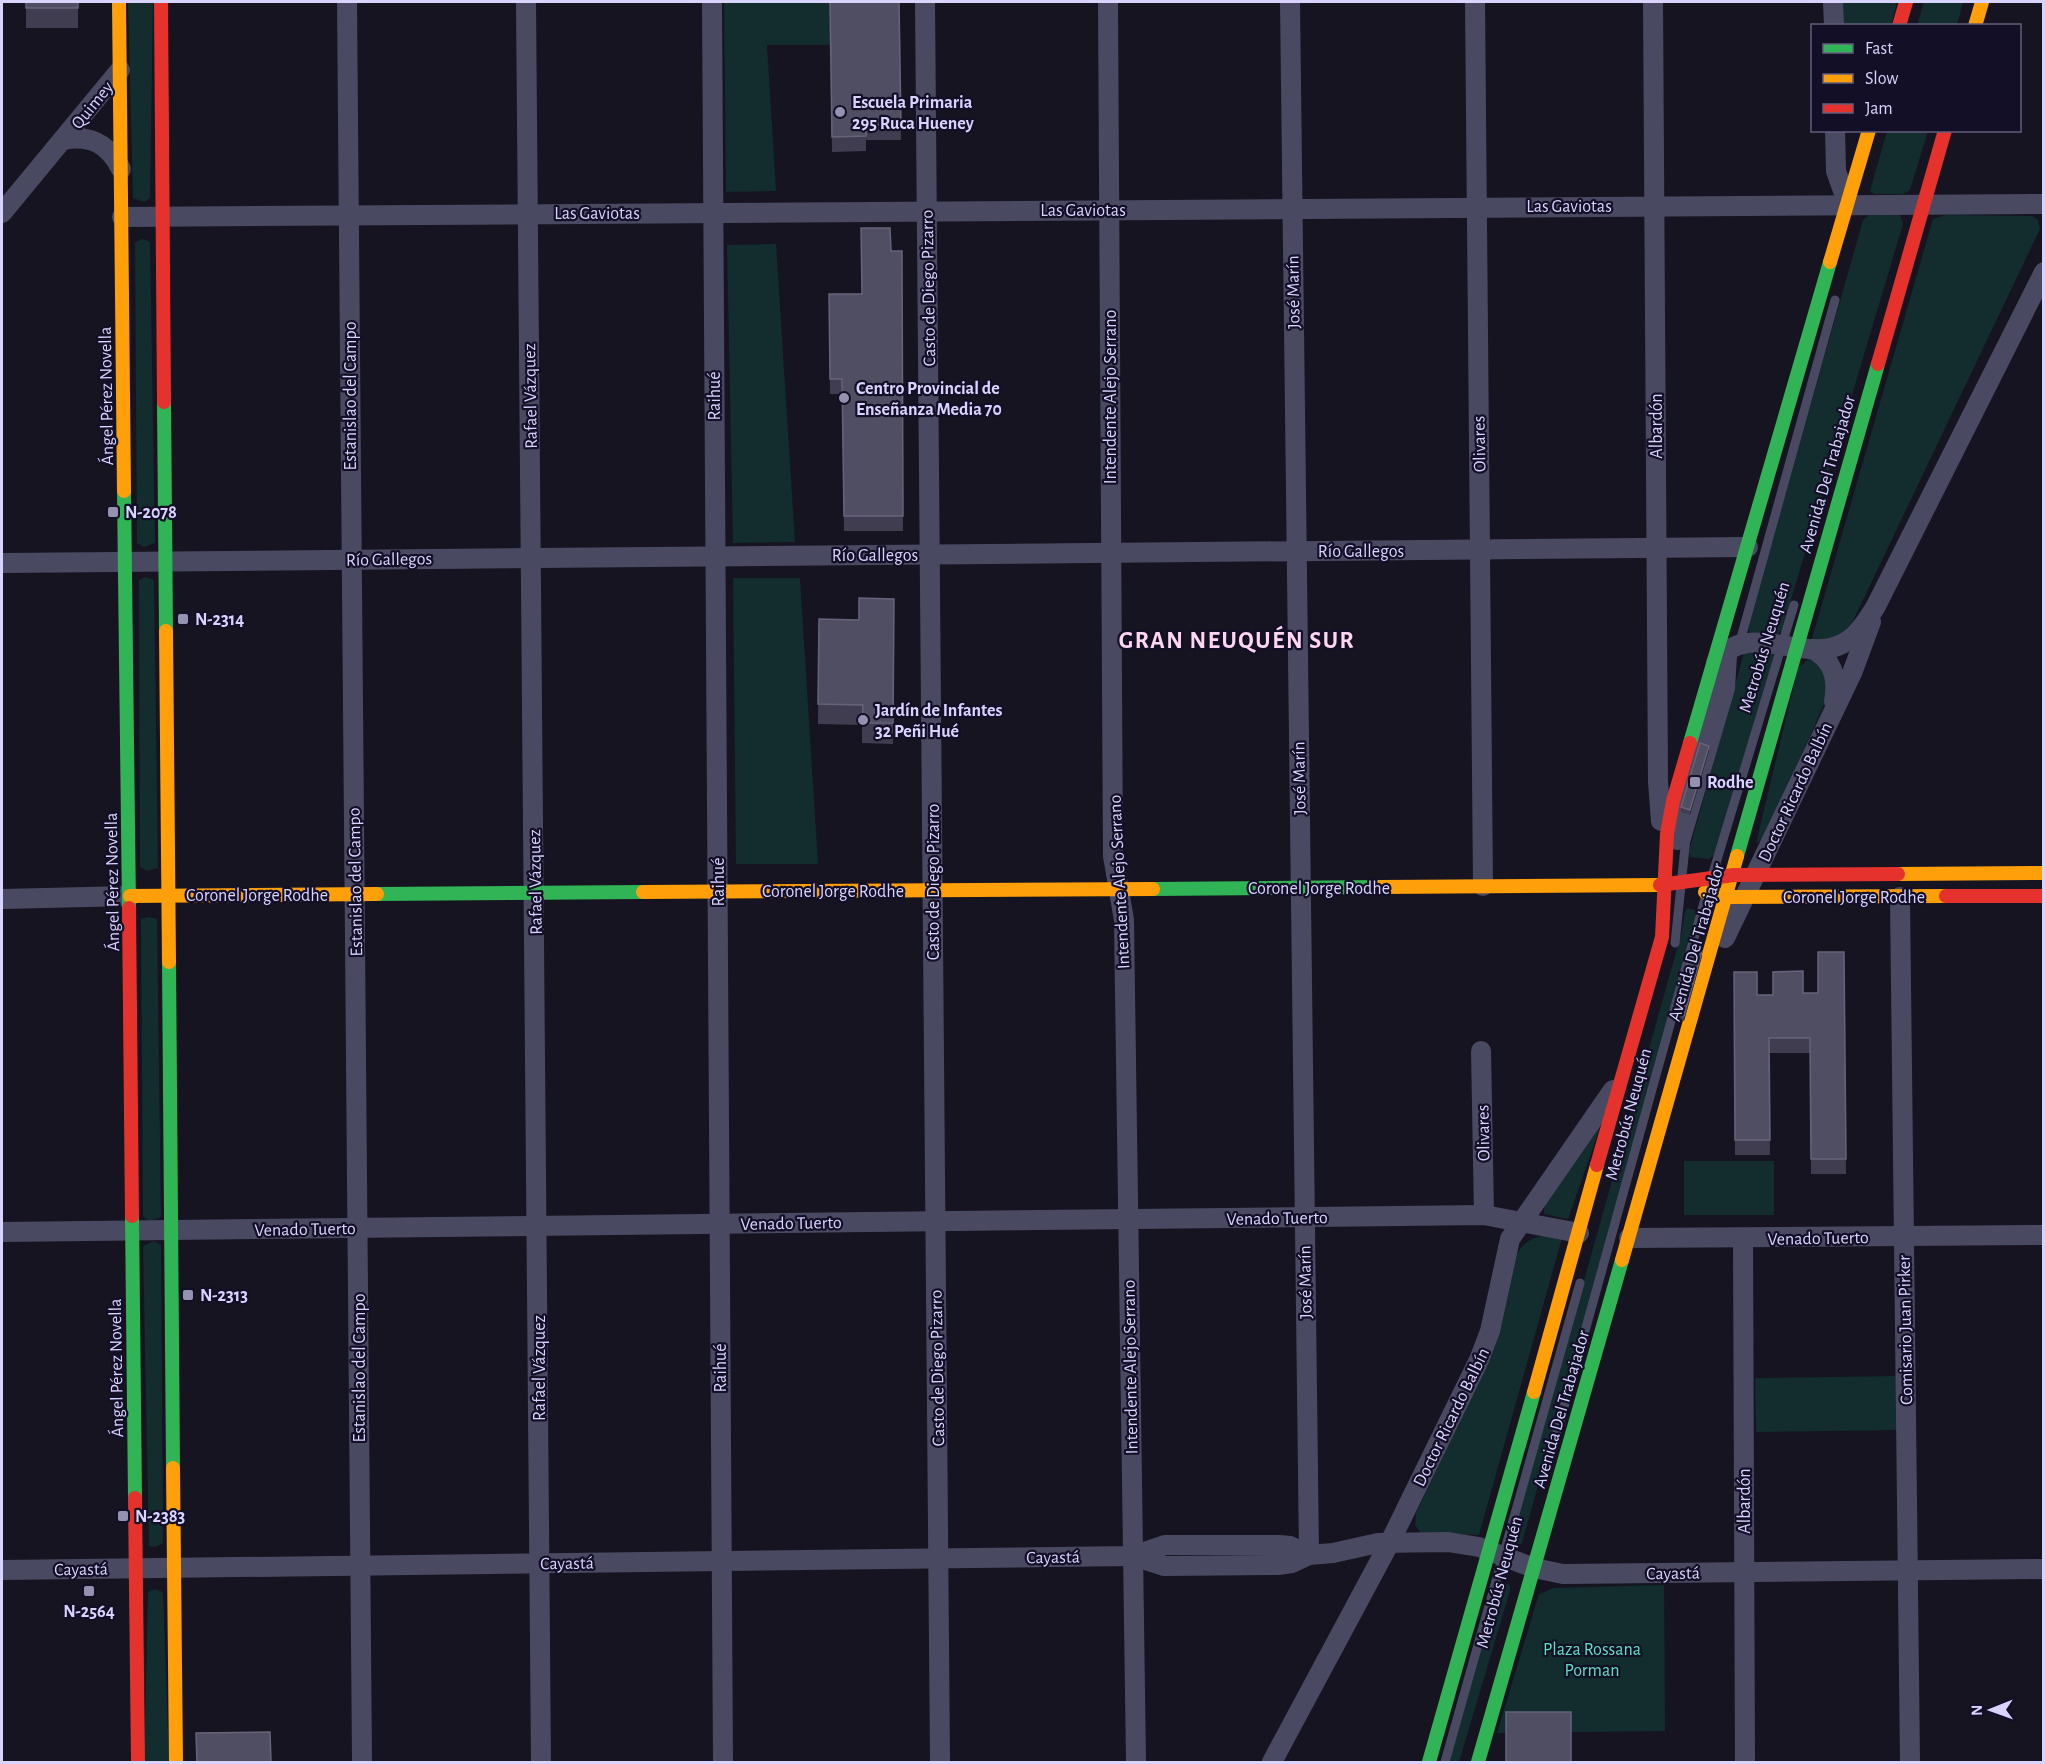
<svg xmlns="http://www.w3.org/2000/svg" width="2045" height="1764" font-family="'Alegreya Sans',sans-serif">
  <rect width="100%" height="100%" fill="#161421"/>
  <g fill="#132c2d">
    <path d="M 128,2 L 153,2 L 150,198 L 144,202 L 133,198 Z"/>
    <path d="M 724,2 L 830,2 L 831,45 L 767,45 L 776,191 L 726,192 Z"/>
    <path d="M 1841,2 L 1897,2 L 1891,26 L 1842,25 Z"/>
    <path d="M 1924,2 L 1963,2 L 1957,25 L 1917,25 Z"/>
    <path d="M 1887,131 L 1928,131 L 1910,190 L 1903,194 L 1874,194 L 1870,191 Z"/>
    <path d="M 1869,215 L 1900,215 L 1903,224 L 1782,630 L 1776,636 L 1751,634 L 1748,630 L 1750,619 L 1863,220 Z"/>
    <path d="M 1945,215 L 2032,216 L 2038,220 L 2040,229 L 1852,623 L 1838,637 L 1811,642 L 1933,219 Z"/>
    <path d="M 143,239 L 150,242 L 155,543 L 144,547 L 137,543 L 135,242 Z"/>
    <path d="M 776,244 L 795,542 L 733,543 L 727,245 Z"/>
    <path d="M 146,577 L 154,580 L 158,868 L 147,871 L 140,867 L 139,580 Z"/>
    <path d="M 733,578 L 800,578 L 818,864 L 736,864 Z"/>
    <path d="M 1745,649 L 1773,653 L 1774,657 L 1715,854 L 1709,859 L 1690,857 L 1689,851 Z"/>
    <path d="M 1811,657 L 1825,669 L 1826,700 L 1765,839 L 1756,843 L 1798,668 Z"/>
    <path d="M 1688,908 L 1695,910 L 1696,916 L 1522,1543 L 1515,1547 L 1511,1541 L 1682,931 L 1685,911 Z"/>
    <path d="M 149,917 L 157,919 L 161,1217 L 150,1221 L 143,1217 L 141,919 Z"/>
    <path d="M 1601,1125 L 1568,1219 L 1544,1214 L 1544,1203 Z"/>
    <rect x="1684" y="1161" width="90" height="54"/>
    <path d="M 1545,1236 L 1562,1238 L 1479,1535 L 1421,1533 L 1415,1525 L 1416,1513 L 1494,1350 C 1507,1317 1499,1238 1545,1236 Z"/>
    <path d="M 154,1241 L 161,1245 L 163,1543 L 156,1547 L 149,1546 L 143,1246 Z"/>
    <path d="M 1896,1376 L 1897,1430 L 1756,1432 L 1755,1378 Z"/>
    <path d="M 1506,1583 L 1510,1586 L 1510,1591 L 1459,1762 L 1449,1762 L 1499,1587 Z"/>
    <path d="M 1664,1585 L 1665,1731 L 1497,1733 L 1539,1594 L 1554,1588 Z"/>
    <path d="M 155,1589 L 163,1592 L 169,1762 L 144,1762 L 148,1592 Z"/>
  </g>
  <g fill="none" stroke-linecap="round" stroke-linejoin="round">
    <g stroke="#4a4962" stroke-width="9">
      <path d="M 1739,645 L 1835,300"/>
      <path d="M 1713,873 L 1794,605"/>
      <path d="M 1675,943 L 1686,838"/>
      <path d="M 1550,1457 L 1706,895"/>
      <path d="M 1445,1762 L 1580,1283"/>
    </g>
    <g stroke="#4a4962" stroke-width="20">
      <path d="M 347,2 L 362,1762"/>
      <path d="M 526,2 L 541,1762"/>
      <path d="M 712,2 L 723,1762"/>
      <path d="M 925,2 L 940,1762"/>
      <path d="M 1108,2 L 1113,856 L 1124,920 L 1136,1762"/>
      <path d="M 1290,2 L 1309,1555"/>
      <path d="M 1475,2 L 1483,886"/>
      <path d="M 1653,2 L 1658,782 L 1661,821"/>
      <path d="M 1833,2 L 1834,26"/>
      <path d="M 1835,130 L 1836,171 L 1848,205"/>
      <path d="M 63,140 C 91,134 109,145 121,169"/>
      <path d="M 2,213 L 120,70"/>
      <path d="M 122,217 L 2044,204"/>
      <path d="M 2,563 L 1748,547"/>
      <path d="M 1813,649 C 1834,661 1838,679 1834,702"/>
      <path d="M 1727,656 L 1725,688 L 1681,838 L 1677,840 L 1674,835 Z"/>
      <path d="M 1716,663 C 1745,618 1803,664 1842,644 C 1858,636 1867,620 1876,606 L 2044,272"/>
      <path d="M 1900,897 L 1910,1762"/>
      <path d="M 2,899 L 130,896"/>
      <path d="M 1725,938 L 1852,673 L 1871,622"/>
      <path d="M 1481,1051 L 1484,1215"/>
      <path d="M 2,1232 L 1484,1215 L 1579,1233"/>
      <path d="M 1629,1238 L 2044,1235"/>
      <path d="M 1743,1239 L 1745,1762"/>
      <path d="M 1133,1556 L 1164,1566 L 1278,1565 L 1292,1563 L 1309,1555 L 1333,1553 L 1378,1543 L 1448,1542 L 1479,1547 L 1534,1568 L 1563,1574 L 2044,1569"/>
      <path d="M 2,1570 L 1133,1556 L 1165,1545 L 1279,1545 L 1290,1546 L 1309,1555"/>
      <path d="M 1272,1762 L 1390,1542 L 1479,1360 L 1490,1331 L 1510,1239 L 1613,1090"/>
    </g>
    <g stroke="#30b455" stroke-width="14">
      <path d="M 164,402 L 166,631"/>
      <path d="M 124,491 L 129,908"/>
      <path d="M 1690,743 L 1830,262"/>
      <path d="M 1737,856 L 1878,364"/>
      <path d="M 1153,889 L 1380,887"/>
      <path d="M 377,894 L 643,892"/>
      <path d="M 169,962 L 173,1468"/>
      <path d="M 132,1216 L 135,1498"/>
      <path d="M 1429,1762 L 1534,1392"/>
      <path d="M 1478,1762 L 1622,1260"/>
    </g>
    <g stroke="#ff9f0a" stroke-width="14">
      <path d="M 119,2 L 124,491"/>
      <path d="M 1975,26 L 1982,2"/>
      <path d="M 1830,262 L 1869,130"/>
      <path d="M 166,631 L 169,962"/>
      <path d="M 1898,874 L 2044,873"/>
      <path d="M 1380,887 L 1660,885"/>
      <path d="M 643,892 L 1153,889"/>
      <path d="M 1705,892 L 1728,897 L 1946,896"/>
      <path d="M 130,896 L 377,894"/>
      <path d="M 1622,1260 L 1737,856"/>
      <path d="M 1534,1392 L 1597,1165"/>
      <path d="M 173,1468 L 176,1762"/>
    </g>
    <g stroke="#e5322d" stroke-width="14">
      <path d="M 161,2 L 164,402"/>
      <path d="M 1899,26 L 1906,2"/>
      <path d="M 1878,364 L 1945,130"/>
      <path d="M 1660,885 L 1734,875 L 1898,874"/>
      <path d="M 1946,896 L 2044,896"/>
      <path d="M 129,908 L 132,1216"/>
      <path d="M 1597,1165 L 1662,937 L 1667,834 L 1673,801 L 1690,743"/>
      <path d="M 135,1498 L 138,1762"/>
    </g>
  </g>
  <g fill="#403d50">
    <rect x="26" y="2" width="52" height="26"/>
    <path d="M 830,2 L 899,2 L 901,140 L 866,140 L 866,151 L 832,152 Z"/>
    <path d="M 891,251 L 902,251 L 903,531 L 844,531 L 842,394 L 830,394 L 829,294 L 861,294 Z"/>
    <path d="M 894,599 L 893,744 L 862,743 L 862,725 L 818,724 L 819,619 L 859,620 Z"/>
    <path d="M 1709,751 L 1690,815 L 1681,812 L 1681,807 Z"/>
    <path d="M 1844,952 L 1846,1174 L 1811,1174 L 1810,1053 L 1769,1053 L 1770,1155 L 1735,1155 L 1734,972 L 1757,995 L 1818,993 Z"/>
    <path d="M 1702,956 L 1684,1021 L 1673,1018 L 1673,1012 Z"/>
  </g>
  <g fill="#282635">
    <path d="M 1709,746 L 1709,751 L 1690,815 L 1690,810 Z"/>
    <path d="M 1702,951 L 1702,956 L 1684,1021 L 1684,1016 Z"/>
  </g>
  <g fill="#504e63" stroke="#66637b" stroke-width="1.5">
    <rect x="26" y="2" width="52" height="6"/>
    <path d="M 830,2 L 899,2 L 901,125 L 866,125 L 866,136 L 832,137 Z"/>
    <path d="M 861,228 L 890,228 L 891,251 L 902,251 L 903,516 L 844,516 L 842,379 L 830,379 L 829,294 L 862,294 Z"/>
    <path d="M 859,598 L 894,599 L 893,723 L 862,723 L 863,705 L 818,704 L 819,619 L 859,620 Z"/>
    <path d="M 1700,743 L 1709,746 L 1690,810 L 1681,807 Z"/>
    <path d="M 1692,948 L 1702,951 L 1684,1016 L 1673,1012 Z"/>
    <path d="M 1818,952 L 1844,952 L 1846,1159 L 1811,1159 L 1810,1038 L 1769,1038 L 1770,1140 L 1735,1140 L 1734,972 L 1757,972 L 1757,995 L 1773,995 L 1773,972 L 1803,971 L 1803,993 L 1818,993 Z"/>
    <rect x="1506" y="1712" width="65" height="50"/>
    <path d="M 270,1732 L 271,1762 L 197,1762 L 196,1733 Z"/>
  </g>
  <g fill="#9591b1" stroke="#130f26" stroke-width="2">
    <circle cx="840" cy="112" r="6"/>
    <circle cx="844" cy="398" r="6"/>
    <rect x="107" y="506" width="12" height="12" rx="3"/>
    <rect x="177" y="613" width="12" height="12" rx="3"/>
    <circle cx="863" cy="720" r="6"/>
    <rect x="1689" y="776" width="12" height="12" rx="3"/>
    <rect x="182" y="1289" width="12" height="12" rx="3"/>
    <rect x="117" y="1510" width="12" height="12" rx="3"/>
    <rect x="83" y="1585" width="12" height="12" rx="3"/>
  </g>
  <g text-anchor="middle" stroke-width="4.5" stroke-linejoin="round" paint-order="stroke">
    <g font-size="18" font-weight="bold" fill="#d9d4ff" stroke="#130f26" text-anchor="start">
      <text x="852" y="108">Escuela Primaria<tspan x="852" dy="21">295 Ruca Hueney</tspan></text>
      <text x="856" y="394">Centro Provincial de<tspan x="856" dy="21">Enseñanza Media 70</tspan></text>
      <text x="125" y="518">N-2078</text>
      <text x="195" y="625">N-2314</text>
      <text x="875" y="716">Jardín de Infantes<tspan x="875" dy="21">32 Peñi Hué</tspan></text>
      <text x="1707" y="788">Rodhe</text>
      <text x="200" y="1301">N-2313</text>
      <text x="135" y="1522">N-2383</text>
      <text x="89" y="1617" text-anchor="middle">N-2564</text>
    </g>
    <g font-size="18" fill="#d9d4ff" stroke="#130f26">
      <text transform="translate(92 105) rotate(-51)" y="6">Quimey</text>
      <text x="1569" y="212">Las Gaviotas</text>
      <text x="1083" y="216">Las Gaviotas</text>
      <text x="597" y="219">Las Gaviotas</text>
      <text transform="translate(928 288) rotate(-91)" y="6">Casto de Diego Pizarro</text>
      <text transform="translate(1293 292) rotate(-91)" y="6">José Marín</text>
      <text transform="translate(106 396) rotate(-91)" y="6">Ángel Pérez Novella</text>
      <text transform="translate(350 396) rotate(-90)" y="6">Estanislao del Campo</text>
      <text transform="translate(530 396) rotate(-91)" y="6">Rafael Vázquez</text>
      <text transform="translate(714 396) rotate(-90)" y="6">Raihué</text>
      <text transform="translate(1110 397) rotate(-90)" y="6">Intendente Alejo Serrano</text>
      <text transform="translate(1656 426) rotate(-90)" y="6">Albardón</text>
      <text transform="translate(1479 444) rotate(-91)" y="6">Olivares</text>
      <text transform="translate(1827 474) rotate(-74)" y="6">Avenida Del Trabajador</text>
      <text x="1361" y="557">Río Gallegos</text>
      <text x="875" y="561">Río Gallegos</text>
      <text transform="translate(389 559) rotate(-1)" y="6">Río Gallegos</text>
      <text transform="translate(1764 647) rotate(-73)" y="6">Metrobús Neuquén</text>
      <text transform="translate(1299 778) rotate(-91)" y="6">José Marín</text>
      <text transform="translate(1795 792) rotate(-65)" y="6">Doctor Ricardo Balbín</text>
      <text transform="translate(112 882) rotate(-91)" y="6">Ángel Pérez Novella</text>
      <text transform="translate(355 882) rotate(-91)" y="6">Estanislao del Campo</text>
      <text transform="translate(535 882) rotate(-91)" y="6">Rafael Vázquez</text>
      <text transform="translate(718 882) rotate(-90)" y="6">Raihué</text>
      <text transform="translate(933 882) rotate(-90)" y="6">Casto de Diego Pizarro</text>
      <text transform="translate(1119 882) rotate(-93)" y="6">Intendente Alejo Serrano</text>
      <text x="1319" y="894">Coronel Jorge Rodhe</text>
      <text x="833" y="897">Coronel Jorge Rodhe</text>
      <text x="257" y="901">Coronel Jorge Rodhe</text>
      <text x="1854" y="903">Coronel Jorge Rodhe</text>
      <text transform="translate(1696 942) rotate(-74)" y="6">Avenida Del Trabajador</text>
      <text transform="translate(1628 1114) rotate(-75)" y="6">Metrobús Neuquén</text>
      <text transform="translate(1483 1133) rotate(-91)" y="6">Olivares</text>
      <text transform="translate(1277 1218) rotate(-1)" y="6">Venado Tuerto</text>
      <text transform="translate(791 1223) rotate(-1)" y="6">Venado Tuerto</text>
      <text transform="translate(305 1229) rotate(-1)" y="6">Venado Tuerto</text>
      <text transform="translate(1818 1238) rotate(-1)" y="6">Venado Tuerto</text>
      <text transform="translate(1305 1282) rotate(-91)" y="6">José Marín</text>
      <text transform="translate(1905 1330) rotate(-91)" y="6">Comisario Juan Pirker</text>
      <text transform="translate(1130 1367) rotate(-91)" y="6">Intendente Alejo Serrano</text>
      <text transform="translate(116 1368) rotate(-91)" y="6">Ángel Pérez Novella</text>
      <text transform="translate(359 1368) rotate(-90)" y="6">Estanislao del Campo</text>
      <text transform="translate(539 1368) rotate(-90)" y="6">Rafael Vázquez</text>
      <text transform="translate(720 1368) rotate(-90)" y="6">Raihué</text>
      <text transform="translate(937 1368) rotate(-91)" y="6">Casto de Diego Pizarro</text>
      <text transform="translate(1561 1409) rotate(-74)" y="6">Avenida Del Trabajador</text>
      <text transform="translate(1451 1417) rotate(-64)" y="6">Doctor Ricardo Balbín</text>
      <text transform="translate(1744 1501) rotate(-90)" y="6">Albardón</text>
      <text transform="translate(1053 1557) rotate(-1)" y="6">Cayastá</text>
      <text transform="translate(567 1563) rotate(-1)" y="6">Cayastá</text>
      <text transform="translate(81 1569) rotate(-1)" y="6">Cayastá</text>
      <text transform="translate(1673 1573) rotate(-1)" y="6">Cayastá</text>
      <text transform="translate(1499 1582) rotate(-75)" y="6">Metrobús Neuquén</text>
    </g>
    <g font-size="18" fill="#5fe0c0" stroke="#130f26">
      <text x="1592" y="1655">Plaza Rossana<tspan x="1592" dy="21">Porman</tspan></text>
    </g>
    <g font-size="24" font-weight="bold" letter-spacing="1.5" fill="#ffd6f0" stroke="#130f26">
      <text x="1237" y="648">GRAN NEUQUÉN SUR</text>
    </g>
  </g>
  <rect width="2045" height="1764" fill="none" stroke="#d9d4ff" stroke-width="6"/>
  <rect x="1811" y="24" width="210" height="108" fill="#130f26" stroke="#625e7d" stroke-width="1.5"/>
  <rect x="1823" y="44" width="30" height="9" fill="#30b455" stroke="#625e7d" stroke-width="1.5"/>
  <text x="1865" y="54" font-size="18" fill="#d9d4ff">Fast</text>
  <rect x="1823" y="74" width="30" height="9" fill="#ff9f0a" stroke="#625e7d" stroke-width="1.5"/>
  <text x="1865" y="84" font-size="18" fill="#d9d4ff">Slow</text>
  <rect x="1823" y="104" width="30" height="9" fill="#e5322d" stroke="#625e7d" stroke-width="1.5"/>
  <text x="1865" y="114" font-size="18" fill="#d9d4ff">Jam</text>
  <g transform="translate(1991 1710) rotate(269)" stroke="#130f26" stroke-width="4.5" paint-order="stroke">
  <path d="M0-4.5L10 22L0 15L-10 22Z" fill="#d9d4ff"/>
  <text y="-9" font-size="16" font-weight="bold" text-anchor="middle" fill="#d9d4ff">N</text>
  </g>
</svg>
